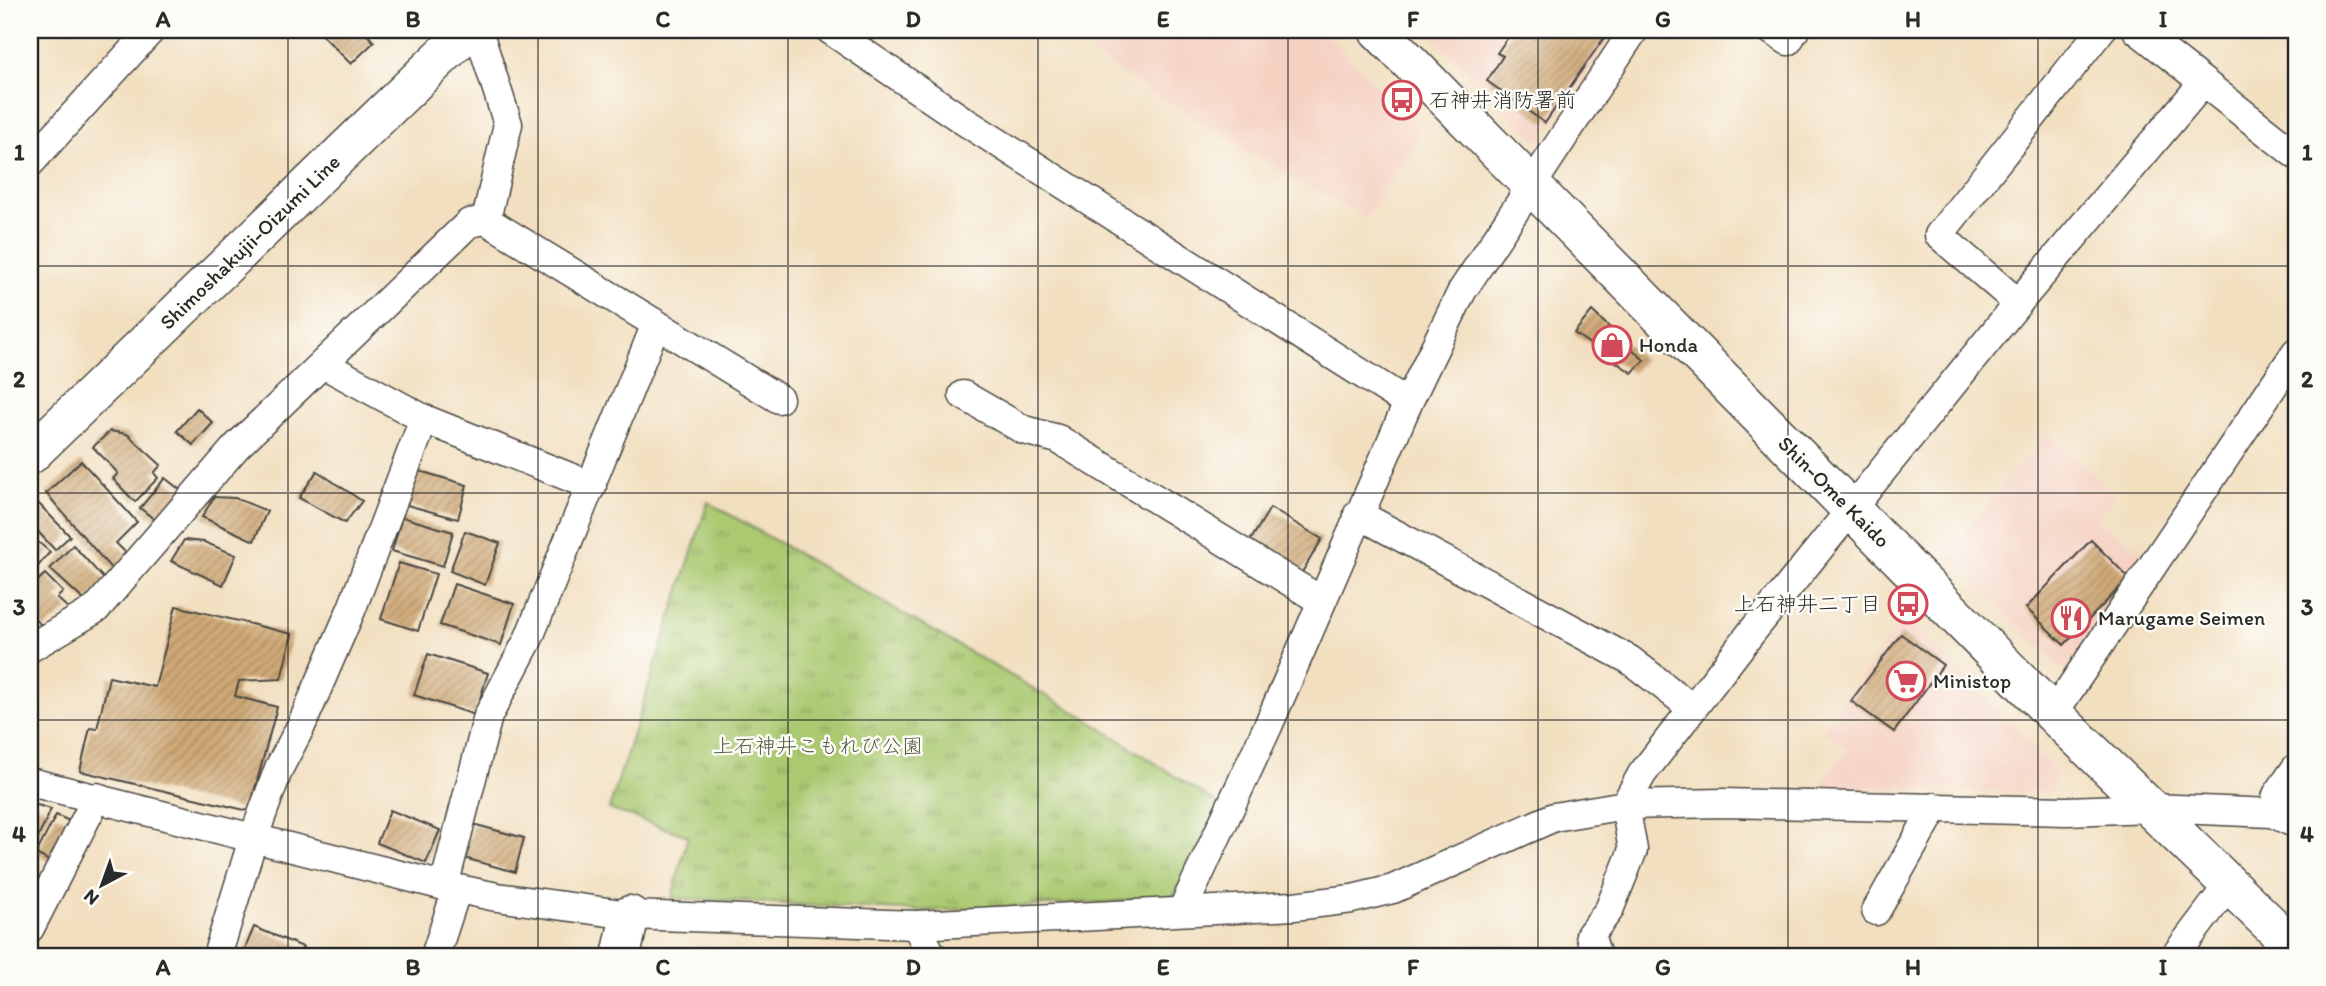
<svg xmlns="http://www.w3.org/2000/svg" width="2326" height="986" font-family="Itim,'Klee One',sans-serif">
  <defs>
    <pattern id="park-tufts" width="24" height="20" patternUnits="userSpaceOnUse" patternTransform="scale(1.75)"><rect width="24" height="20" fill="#aac971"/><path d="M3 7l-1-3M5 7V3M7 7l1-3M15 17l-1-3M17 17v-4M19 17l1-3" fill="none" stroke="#8ba35d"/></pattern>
    <pattern id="building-hatch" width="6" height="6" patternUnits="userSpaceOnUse" patternTransform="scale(1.75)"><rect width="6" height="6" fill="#d0a977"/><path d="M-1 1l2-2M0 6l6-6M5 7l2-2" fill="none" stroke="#a98a62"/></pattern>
  </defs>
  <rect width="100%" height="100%" fill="#fdfcf7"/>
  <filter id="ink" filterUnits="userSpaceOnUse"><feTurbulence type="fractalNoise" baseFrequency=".0143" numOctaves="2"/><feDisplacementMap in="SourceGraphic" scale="14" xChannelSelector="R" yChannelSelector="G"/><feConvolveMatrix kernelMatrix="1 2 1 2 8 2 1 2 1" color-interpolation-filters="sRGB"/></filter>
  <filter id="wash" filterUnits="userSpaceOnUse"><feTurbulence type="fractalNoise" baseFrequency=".00686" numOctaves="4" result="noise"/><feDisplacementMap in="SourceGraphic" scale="28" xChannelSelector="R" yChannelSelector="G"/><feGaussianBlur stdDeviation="1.57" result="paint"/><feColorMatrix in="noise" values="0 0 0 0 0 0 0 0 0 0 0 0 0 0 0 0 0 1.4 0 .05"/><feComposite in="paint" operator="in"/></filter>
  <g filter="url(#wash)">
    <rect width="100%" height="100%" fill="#f2dfc0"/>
    <g fill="#f5d2c2">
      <path d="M 1103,30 L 1322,30 L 1422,131 L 1366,219 L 1263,161 L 1088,52 Z"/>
      <path d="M 1426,30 L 1616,30 L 1538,143 Z"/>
      <path d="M 2046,433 L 2115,493 L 2098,521 L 2151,557 L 2068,675 L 1946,555 Z"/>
      <path d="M 1905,616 L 2058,772 L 2052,793 L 1820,786 L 1847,749 L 1823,730 Z"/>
    </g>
    <path fill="url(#park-tufts)" stroke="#6a7a4e" stroke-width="2" d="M 708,502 L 1090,721 L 1220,805 L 1172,899 L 923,911 L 672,898 L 688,836 L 609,809 Z"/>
    <g id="blocks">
      <g fill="url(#building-hatch)">
        <path d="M 317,30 L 363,30 L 374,42 L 351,64 Z"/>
        <path d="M 1513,30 L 1608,32 L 1545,123 L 1487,81 L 1503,56 L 1497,53 Z"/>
        <path d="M 1592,311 L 1644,360 L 1632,373 L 1574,333 Z"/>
        <path d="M 197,408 L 213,423 L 193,445 L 177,431 Z"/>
        <path d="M 110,431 L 127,434 L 161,465 L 154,473 L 158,478 L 135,502 L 113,479 L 118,473 L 93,447 Z"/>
        <path d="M 81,461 L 137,522 L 116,543 L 127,554 L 113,571 L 46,493 Z"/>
        <path d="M 416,470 L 467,485 L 458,519 L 407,505 Z"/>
        <path d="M 317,471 L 362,501 L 345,523 L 299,498 Z"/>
        <path d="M 165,478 L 184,493 L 159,523 L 140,508 Z"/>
        <path d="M 214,497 L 235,498 L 267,511 L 254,541 L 202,517 Z"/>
        <path d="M 37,502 L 70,536 L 55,550 L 30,523 L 30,508 Z"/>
        <path d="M 1270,508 L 1322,539 L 1301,574 L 1249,543 Z"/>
        <path d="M 402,517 L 453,532 L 443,566 L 392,551 Z"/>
        <path d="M 465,531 L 500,543 L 485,585 L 450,571 Z"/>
        <path d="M 30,535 L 50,552 L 33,572 L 30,569 Z"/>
        <path d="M 184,540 L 204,542 L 236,555 L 223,585 L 171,561 Z"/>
        <path d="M 2091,540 L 2129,578 L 2064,645 L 2026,608 Z"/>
        <path d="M 73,545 L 105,580 L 86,602 L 50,569 Z"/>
        <path d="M 399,563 L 436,574 L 418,631 L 381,619 Z"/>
        <path d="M 45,574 L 63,592 L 57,598 L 69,609 L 44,628 L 30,614 L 30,588 Z"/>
        <path d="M 454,584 L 514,604 L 501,645 L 440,625 Z"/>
        <path d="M 176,606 L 292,634 L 281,679 L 239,681 L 235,696 L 277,707 L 249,811 L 80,771 L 90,728 L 97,729 L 109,677 L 155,687 Z"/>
        <path d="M 1901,634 L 1943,665 L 1894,732 L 1851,701 Z"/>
        <path d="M 428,654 L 488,673 L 475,715 L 414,695 Z"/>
        <path d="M 30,803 L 51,809 L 30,855 Z"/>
        <path d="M 390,810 L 440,830 L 426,863 L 377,843 Z"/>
        <path d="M 56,815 L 74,823 L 53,863 L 36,854 Z"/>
        <path d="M 473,824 L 524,838 L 515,872 L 464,858 Z"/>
        <path d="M 30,874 L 44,881 L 30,909 Z"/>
        <path d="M 254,927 L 303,947 L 299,956 L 242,956 Z"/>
        <path d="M 317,949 L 335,956 L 314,956 Z"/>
      </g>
    </g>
  </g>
  <g filter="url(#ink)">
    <use href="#blocks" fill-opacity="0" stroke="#494641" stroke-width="2"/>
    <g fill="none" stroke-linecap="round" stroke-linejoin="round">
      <defs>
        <g id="street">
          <path d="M 478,30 L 508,124 L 486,220"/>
          <path d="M 830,30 L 964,121 L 1408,403"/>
          <path d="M 1771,30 L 1788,41 L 1795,30"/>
          <path d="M 2137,30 L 2296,155"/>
          <path d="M 30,163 L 151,30"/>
          <path d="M 2018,303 L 1939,235 L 2101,30"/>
          <path d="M 323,364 L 424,419 L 592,486"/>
          <path d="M 963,395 L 1024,430 L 1058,439 L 1320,600"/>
          <path d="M 1358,514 L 1630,660 L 1692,708"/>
          <path d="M 30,648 L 96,609 L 236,447 L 469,223 L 486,220 L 779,399"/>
          <path d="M 2053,714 L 2296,352"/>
          <path d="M 30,782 L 444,886 L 497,897 L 630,915 L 916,925 L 1294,906 L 1352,899 L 1393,889 L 1554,817 L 1625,805 L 1723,803 L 2066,811 L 2153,808 L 2272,813 L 2296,824"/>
          <path d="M 2272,813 L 2277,795 L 2296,768"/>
          <path d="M 444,886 L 488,716 L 528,640 L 656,324"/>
          <path d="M 1182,911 L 1268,726 L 1408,403 L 1462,291 L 1634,30"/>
          <path d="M 1876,911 L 1935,807"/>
          <path d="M 916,925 L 932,956"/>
          <path d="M 30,928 L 97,797"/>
          <path d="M 217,956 L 253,839 L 279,768 L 301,726 L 352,608 L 424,419"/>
          <path d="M 435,956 L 457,889"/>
          <path d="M 1597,956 L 1590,935 L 1609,910 L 1633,850 L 1625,805 L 1642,774 L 1751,633 L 2018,303 L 2202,84"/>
          <path d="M 2175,956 L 2230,883"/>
        </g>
        <g id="secondary">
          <path d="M 1378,30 L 2053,714 L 2296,949"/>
          <path d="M 30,455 L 469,30"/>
          <path d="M 621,956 L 630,915"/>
        </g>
      </defs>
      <use href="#street" stroke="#494641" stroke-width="31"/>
      <use href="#secondary" stroke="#494641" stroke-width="41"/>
      <use href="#street" stroke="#fff" stroke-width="28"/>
      <use href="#secondary" stroke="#fff" stroke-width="38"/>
    </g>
  </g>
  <path fill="none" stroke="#2b2b2b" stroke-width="2" stroke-opacity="0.55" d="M 288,30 L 288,956M 538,30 L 538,956M 788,30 L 788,956M 1038,30 L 1038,956M 1288,30 L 1288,956M 1538,30 L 1538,956M 1788,30 L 1788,956M 2038,30 L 2038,956M 30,266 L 2296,266M 30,493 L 2296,493M 30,720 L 2296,720"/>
  <defs>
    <symbol id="bus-ring" viewBox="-11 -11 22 22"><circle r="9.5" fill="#fdfcf7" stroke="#d1495b" stroke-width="1.5"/><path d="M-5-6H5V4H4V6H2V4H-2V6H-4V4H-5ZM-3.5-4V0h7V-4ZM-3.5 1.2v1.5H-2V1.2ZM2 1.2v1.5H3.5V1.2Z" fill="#d1495b"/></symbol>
    <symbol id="shop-ring" viewBox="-11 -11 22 22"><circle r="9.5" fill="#fdfcf7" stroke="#d1495b" stroke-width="1.5"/><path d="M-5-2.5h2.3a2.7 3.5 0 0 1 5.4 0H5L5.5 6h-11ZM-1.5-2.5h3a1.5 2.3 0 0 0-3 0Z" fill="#d1495b"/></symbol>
    <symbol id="restaurant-ring" viewBox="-11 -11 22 22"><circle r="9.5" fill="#fdfcf7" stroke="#d1495b" stroke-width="1.5"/><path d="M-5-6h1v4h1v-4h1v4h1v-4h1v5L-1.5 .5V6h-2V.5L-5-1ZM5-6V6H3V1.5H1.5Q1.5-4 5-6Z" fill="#d1495b"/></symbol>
    <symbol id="supermarket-ring" viewBox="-11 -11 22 22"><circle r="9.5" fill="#fdfcf7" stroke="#d1495b" stroke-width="1.5"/><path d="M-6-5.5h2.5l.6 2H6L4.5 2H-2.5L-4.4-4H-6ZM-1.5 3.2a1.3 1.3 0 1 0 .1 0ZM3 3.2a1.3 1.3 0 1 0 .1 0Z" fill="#d1495b"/></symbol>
  </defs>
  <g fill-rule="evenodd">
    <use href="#bus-ring" x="1380" y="78" width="44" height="44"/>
    <use href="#shop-ring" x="1590" y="323" width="44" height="44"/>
    <use href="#bus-ring" x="1886" y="582" width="44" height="44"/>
    <use href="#restaurant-ring" x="2049" y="596" width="44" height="44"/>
    <use href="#supermarket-ring" x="1884" y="659" width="44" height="44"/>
  </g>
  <g text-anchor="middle" stroke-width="5" stroke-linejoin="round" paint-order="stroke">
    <g font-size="21" fill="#2b2b2b" stroke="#fdfcf7" text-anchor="start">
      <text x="1429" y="107">石神井消防署前</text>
      <text x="1639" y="352">Honda</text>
      <text x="1881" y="611" text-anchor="end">上石神井二丁目</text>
      <text x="2098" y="625">Marugame Seimen</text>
      <text x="1933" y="688">Ministop</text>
    </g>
    <g font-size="21" fill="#2b2b2b" stroke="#fdfcf7">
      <text transform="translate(250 242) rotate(-44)" y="7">Shimoshakujii-Oizumi Line</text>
      <text transform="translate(1834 492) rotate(45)" y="7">Shin-Ome Kaido</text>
    </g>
    <g font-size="21" fill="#515a40" stroke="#fdfcf7">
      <text x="818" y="753">上石神井こもれび公園</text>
    </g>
  </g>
  <rect width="2326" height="986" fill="none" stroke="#fdfcf7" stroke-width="77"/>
  <g transform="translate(102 885) rotate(221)" stroke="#fdfcf7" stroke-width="5" paint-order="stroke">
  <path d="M0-5L12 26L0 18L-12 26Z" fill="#2b2b2b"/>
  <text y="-10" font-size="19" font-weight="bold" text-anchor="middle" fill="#2b2b2b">N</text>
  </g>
  <rect x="38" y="38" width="2250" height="910" fill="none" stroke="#2b2b2b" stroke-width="2.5"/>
  <g font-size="23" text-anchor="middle" font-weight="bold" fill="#2b2b2b">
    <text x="163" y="27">A</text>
    <text x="413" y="27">B</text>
    <text x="663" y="27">C</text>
    <text x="913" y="27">D</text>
    <text x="1163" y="27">E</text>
    <text x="1413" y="27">F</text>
    <text x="1663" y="27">G</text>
    <text x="1913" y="27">H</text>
    <text x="2163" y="27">I</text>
    <text x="19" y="160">1</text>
    <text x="2307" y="160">1</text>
    <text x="19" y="387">2</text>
    <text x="2307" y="387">2</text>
    <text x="19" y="615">3</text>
    <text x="2307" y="615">3</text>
    <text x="19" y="842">4</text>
    <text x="2307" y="842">4</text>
    <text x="163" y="975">A</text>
    <text x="413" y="975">B</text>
    <text x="663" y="975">C</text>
    <text x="913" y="975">D</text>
    <text x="1163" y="975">E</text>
    <text x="1413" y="975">F</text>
    <text x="1663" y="975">G</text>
    <text x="1913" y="975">H</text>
    <text x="2163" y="975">I</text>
  </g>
</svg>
